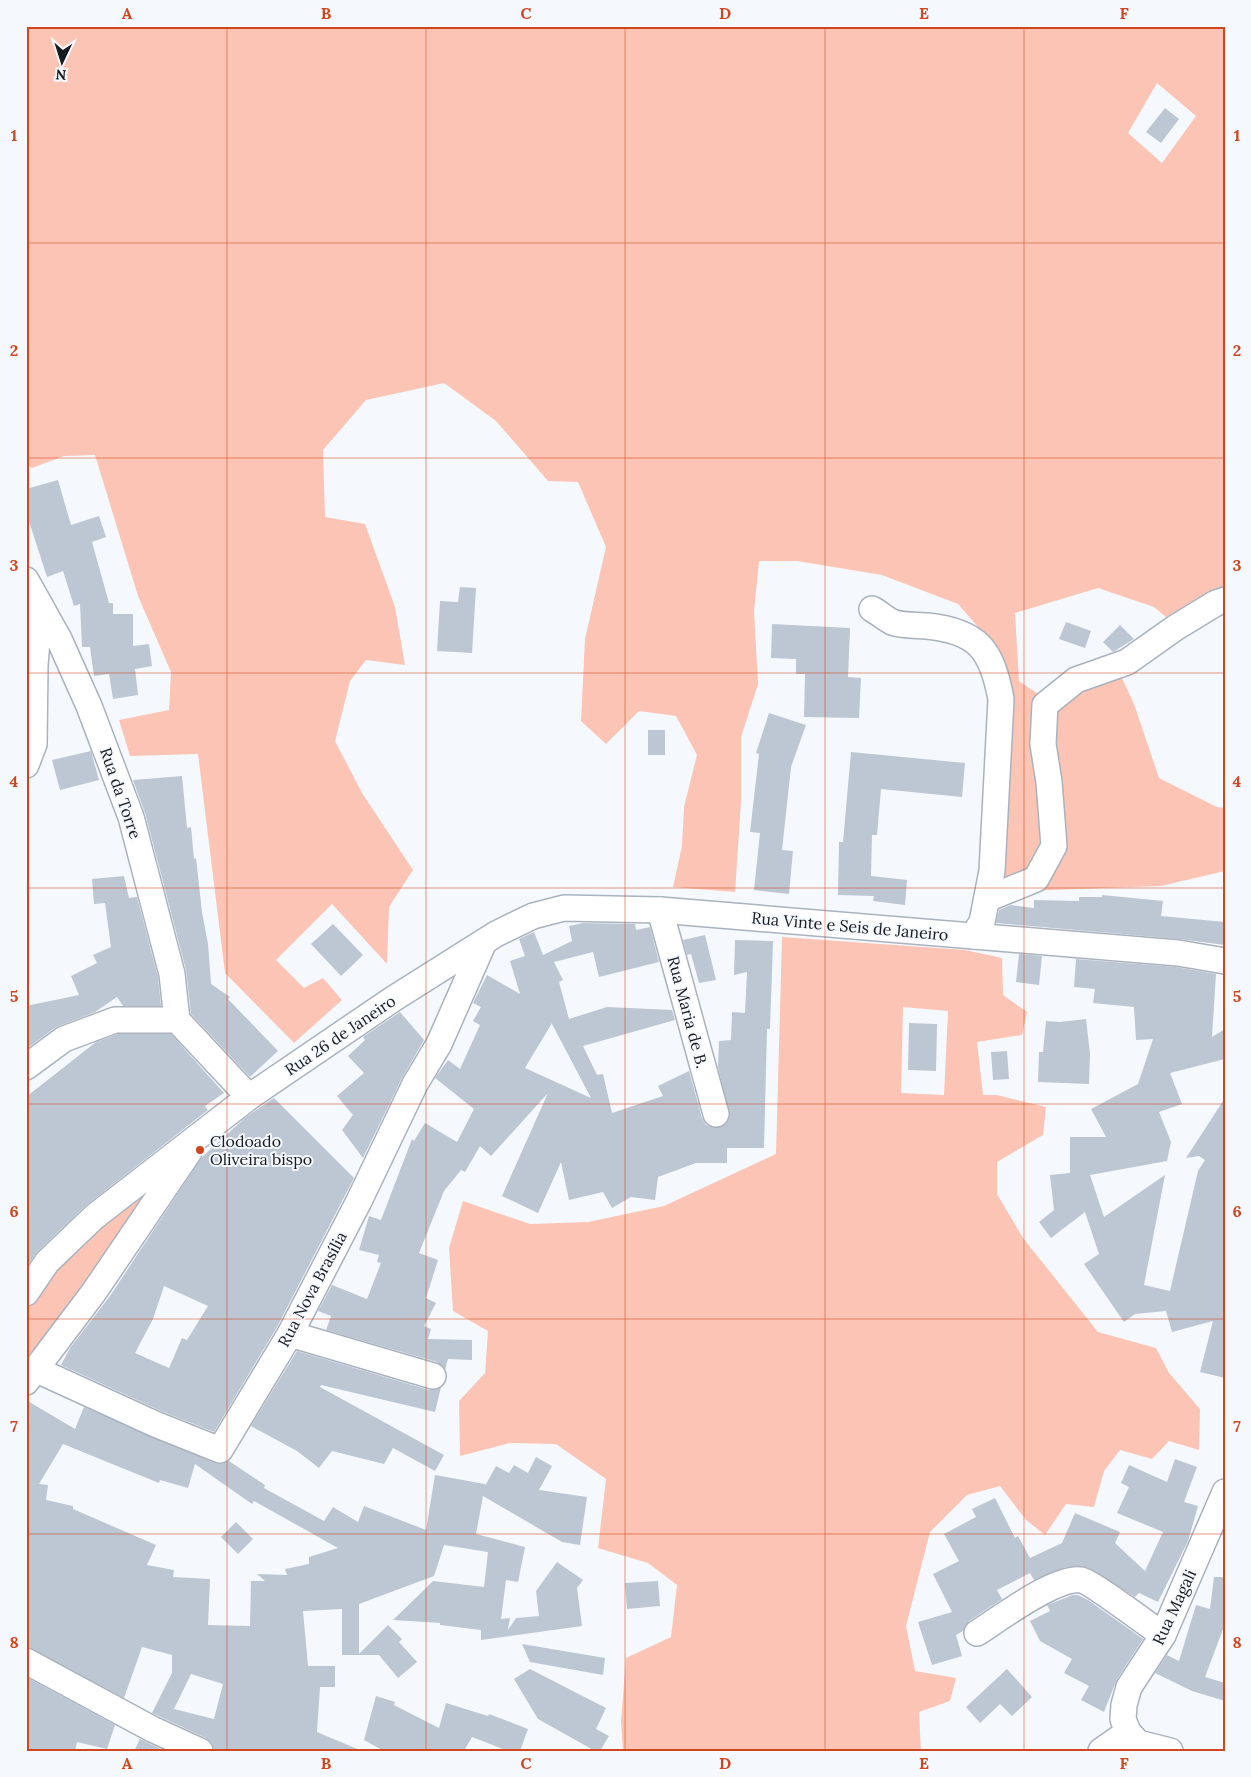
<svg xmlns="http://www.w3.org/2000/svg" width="1251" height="1777" font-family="Lora,serif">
  <rect width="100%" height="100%" fill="#f5f9fe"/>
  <g fill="#fcc4b4" fill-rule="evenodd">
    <path d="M 26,26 L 1225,26 L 1225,586 L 1211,590 L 1166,617 L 1154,607 L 1098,588 L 1015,613 L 1019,681 L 1038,694 L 1079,692 L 1121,676 L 1134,704 L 1159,778 L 1217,807 L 1225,808 L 1225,871 L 1161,886 L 993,892 L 1010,708 L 998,650 L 958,604 L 882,575 L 797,561 L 759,561 L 754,611 L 758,684 L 741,737 L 741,802 L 735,892 L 673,887 L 682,846 L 684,807 L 697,755 L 676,716 L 639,711 L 606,744 L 581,721 L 585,639 L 606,547 L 578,482 L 548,481 L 496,421 L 444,383 L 366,400 L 323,450 L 325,517 L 365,524 L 395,607 L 405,665 L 366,660 L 350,681 L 335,741 L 362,793 L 413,870 L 389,907 L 387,964 L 332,904 L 276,960 L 304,988 L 323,978 L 342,1000 L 294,1043 L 225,973 L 198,754 L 130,756 L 119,720 L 169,710 L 171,672 L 138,596 L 95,455 L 64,456 L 32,468 L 26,464 ZM 1157,83 L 1196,116 L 1162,163 L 1128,133 Z"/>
    <path d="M 782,937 L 965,950 L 1002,958 L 1003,995 L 1027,1012 L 1022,1035 L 977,1042 L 983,1095 L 997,1095 L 1046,1107 L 1043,1135 L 997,1162 L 997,1194 L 1023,1238 L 1098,1332 L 1156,1348 L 1169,1373 L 1200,1409 L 1199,1450 L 1169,1441 L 1152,1459 L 1120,1450 L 1104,1471 L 1094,1507 L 1066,1504 L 1045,1535 L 1026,1520 L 1000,1486 L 967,1495 L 930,1532 L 906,1626 L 915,1671 L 956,1678 L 950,1701 L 919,1712 L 921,1751 L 623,1751 L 621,1721 L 626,1658 L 671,1637 L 677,1585 L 648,1563 L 598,1548 L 606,1479 L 556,1444 L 510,1443 L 460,1456 L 459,1401 L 485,1373 L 488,1331 L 453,1311 L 449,1248 L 463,1201 L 530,1224 L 588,1222 L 664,1206 L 776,1154 ZM 903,1007 L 948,1011 L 944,1095 L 901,1093 Z"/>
    <path d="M 157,1179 L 88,1281 L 26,1365 L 26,1308 L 29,1304 L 80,1240 Z"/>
  </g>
  <g fill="#bdc6d3" fill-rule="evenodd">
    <path d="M 1165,108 L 1179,119 L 1161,143 L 1146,132 Z"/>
    <path d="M 58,480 L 71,525 L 99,516 L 106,537 L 92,542 L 109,603 L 113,603 L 113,614 L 133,614 L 133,646 L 149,644 L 152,666 L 135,669 L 138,695 L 113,699 L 109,674 L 94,676 L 90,647 L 82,647 L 80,604 L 74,606 L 63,571 L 47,577 L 26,512 L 26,489 Z"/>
    <path d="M 460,587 L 476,588 L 472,653 L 437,651 L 440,601 L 458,602 Z"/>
    <path d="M 1066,622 L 1091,631 L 1085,648 L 1059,639 Z"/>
    <path d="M 772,624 L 850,628 L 848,677 L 861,678 L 859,718 L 804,717 L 805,674 L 796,674 L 796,659 L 771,658 Z"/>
    <path d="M 1120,625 L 1134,639 L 1113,652 L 1103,642 Z"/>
    <path d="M 769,713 L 806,725 L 791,767 L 782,850 L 793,851 L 789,894 L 754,890 L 760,833 L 750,832 L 759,754 L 756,753 Z"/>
    <rect x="648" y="730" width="17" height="25"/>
    <path d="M 91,751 L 99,780 L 60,790 L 52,760 Z"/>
    <path d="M 851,752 L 965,763 L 962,797 L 881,789 L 877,835 L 872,835 L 871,876 L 907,880 L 905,905 L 873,901 L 874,896 L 838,895 L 839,842 L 843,842 Z"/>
    <path d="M 182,776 L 187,828 L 191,827 L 194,859 L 196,858 L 202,912 L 208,944 L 211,984 L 230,997 L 228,999 L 278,1051 L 250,1077 L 191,1014 L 186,970 L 145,813 L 133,780 Z"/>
    <path d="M 124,876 L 129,898 L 137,897 L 158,977 L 161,1006 L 123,1006 L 117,997 L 95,1012 L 56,1027 L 26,1049 L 26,1006 L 79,995 L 71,976 L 97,963 L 93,955 L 111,947 L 105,903 L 94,904 L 92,879 Z"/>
    <path d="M 1102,895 L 1163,901 L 1161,916 L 1225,922 L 1225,945 L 1179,939 L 996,923 L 999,910 L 1011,905 L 1034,908 L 1034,900 L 1079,901 L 1079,897 L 1102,897 Z"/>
    <path d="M 583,923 L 635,924 L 636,930 L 650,927 L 659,962 L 599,977 L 593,952 L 554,962 L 563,980 L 559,982 L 569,1019 L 607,1007 L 672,1010 L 675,1020 L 583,1046 L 597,1075 L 603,1074 L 612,1113 L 663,1096 L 658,1086 L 689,1071 L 702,1118 L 706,1125 L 713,1128 L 726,1124 L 730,1117 L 718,1067 L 719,1041 L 731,1040 L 732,1012 L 745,1013 L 747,972 L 734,975 L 735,940 L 773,941 L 770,1029 L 767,1029 L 764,1148 L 727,1148 L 727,1163 L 696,1163 L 658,1177 L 655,1200 L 631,1197 L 612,1208 L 603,1192 L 569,1200 L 561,1162 L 538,1213 L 502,1196 L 548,1093 L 491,1156 L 480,1146 L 465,1172 L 461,1170 L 444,1191 L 419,1253 L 438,1260 L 426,1298 L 436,1303 L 424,1326 L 431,1329 L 428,1339 L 472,1340 L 472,1360 L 448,1359 L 445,1370 L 437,1362 L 326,1330 L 331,1316 L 318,1311 L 332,1285 L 367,1299 L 381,1263 L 377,1262 L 379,1255 L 359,1250 L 369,1216 L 381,1220 L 412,1139 L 414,1141 L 425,1123 L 457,1142 L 474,1109 L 435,1078 L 448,1060 L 460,1069 L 480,1025 L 473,1021 L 481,1007 L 473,1003 L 487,975 L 520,994 L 510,961 L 525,956 L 519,939 L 534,932 L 543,955 L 572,941 L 569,926 ZM 552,1023 L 552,1024 L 591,1098 L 525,1068 Z"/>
    <path d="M 333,924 L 363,955 L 341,976 L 311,944 Z"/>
    <path d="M 705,935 L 716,980 L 699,983 L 691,954 L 687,955 L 683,940 Z"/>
    <path d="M 1019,954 L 1042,956 L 1039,985 L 1016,982 Z"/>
    <path d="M 1076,959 L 1176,967 L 1216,974 L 1212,1037 L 1225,1029 L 1225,1059 L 1170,1073 L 1182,1104 L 1159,1112 L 1171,1142 L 1167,1161 L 1090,1175 L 1104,1217 L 1165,1175 L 1144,1285 L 1170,1291 L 1198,1171 L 1205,1160 L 1199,1156 L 1186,1158 L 1225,1098 L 1225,1378 L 1200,1372 L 1213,1321 L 1172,1332 L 1166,1311 L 1135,1314 L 1124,1322 L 1084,1264 L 1099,1254 L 1085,1212 L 1051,1238 L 1039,1222 L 1054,1210 L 1050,1175 L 1070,1173 L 1070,1137 L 1106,1137 L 1091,1109 L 1138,1084 L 1153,1039 L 1136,1040 L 1134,1007 L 1093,1003 L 1095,989 L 1074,987 Z"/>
    <path d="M 400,1012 L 424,1040 L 402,1078 L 363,1158 L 342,1130 L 353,1115 L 337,1096 L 364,1073 L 348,1056 L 365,1040 L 363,1037 Z"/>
    <path d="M 1086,1019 L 1090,1054 L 1089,1084 L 1038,1082 L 1039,1052 L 1043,1052 L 1046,1021 L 1060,1022 Z"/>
    <path d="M 909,1023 L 937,1024 L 936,1071 L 908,1070 Z"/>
    <path d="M 118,1034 L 171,1034 L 224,1093 L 205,1106 L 208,1110 L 84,1207 L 37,1252 L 26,1267 L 26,1097 L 96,1042 Z"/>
    <path d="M 1007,1051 L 1009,1079 L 993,1080 L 991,1052 Z"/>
    <path d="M 274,1098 L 354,1178 L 277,1327 L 214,1432 L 161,1411 L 61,1365 L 70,1348 L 110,1296 L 202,1157 L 246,1117 ZM 164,1286 L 208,1306 L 187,1340 L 182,1338 L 169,1368 L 135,1353 L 153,1319 Z"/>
    <path d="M 297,1351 L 429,1390 L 441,1387 L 435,1412 L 321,1385 L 320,1387 L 444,1455 L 435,1471 L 393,1448 L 384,1464 L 332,1451 L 319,1468 L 297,1451 L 251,1426 Z"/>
    <path d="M 26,1400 L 75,1429 L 84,1407 L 215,1463 L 222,1464 L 229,1461 L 265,1485 L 264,1488 L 324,1521 L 333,1507 L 358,1522 L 364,1506 L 426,1530 L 435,1475 L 485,1484 L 485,1486 L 496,1466 L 509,1473 L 514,1465 L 528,1473 L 536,1457 L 552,1466 L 539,1490 L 587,1497 L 580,1545 L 562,1542 L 483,1496 L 476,1534 L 525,1547 L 518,1582 L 506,1580 L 501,1619 L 510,1618 L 508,1630 L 516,1618 L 539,1616 L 536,1591 L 557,1562 L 583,1580 L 577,1588 L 582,1626 L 481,1640 L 481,1630 L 440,1625 L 440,1623 L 393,1620 L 433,1581 L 484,1587 L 488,1552 L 444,1545 L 434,1576 L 359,1604 L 359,1654 L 388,1625 L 402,1639 L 399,1642 L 417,1662 L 398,1678 L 379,1655 L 342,1655 L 342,1609 L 303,1611 L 308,1666 L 335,1666 L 335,1687 L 320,1687 L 317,1732 L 362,1751 L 214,1751 L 212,1743 L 206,1738 L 152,1713 L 172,1673 L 172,1655 L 142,1647 L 124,1698 L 26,1647 ZM 63,1444 L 159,1483 L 160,1480 L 188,1488 L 195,1464 L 252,1504 L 254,1501 L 338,1548 L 309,1557 L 309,1564 L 285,1569 L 287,1575 L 257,1574 L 265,1581 L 251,1581 L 250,1626 L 208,1625 L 210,1579 L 173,1577 L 174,1570 L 147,1565 L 156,1545 L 73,1509 L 73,1506 L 46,1500 L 48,1485 L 39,1484 ZM 191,1674 L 223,1684 L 214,1719 L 174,1709 Z"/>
    <path d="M 1175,1459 L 1197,1467 L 1184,1502 L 1198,1506 L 1188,1541 L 1158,1602 L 1139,1593 L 1135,1597 L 1086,1567 L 1066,1567 L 1034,1580 L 1030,1573 L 997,1590 L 1002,1599 L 969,1621 L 963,1631 L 956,1635 L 962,1656 L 932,1665 L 918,1622 L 952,1612 L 933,1574 L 959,1561 L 944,1534 L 976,1517 L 972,1509 L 995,1498 L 1015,1538 L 1018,1536 L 1030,1558 L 1062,1543 L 1075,1513 L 1120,1532 L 1115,1543 L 1145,1571 L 1163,1532 L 1117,1513 L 1129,1487 L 1121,1483 L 1129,1465 L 1167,1482 Z"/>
    <path d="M 236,1522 L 253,1539 L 238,1554 L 221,1537 Z"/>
    <path d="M 1214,1577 L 1225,1577 L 1225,1624 L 1205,1677 L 1225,1683 L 1225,1701 L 1192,1691 L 1155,1673 L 1167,1655 L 1179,1661 L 1196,1605 L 1210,1609 Z"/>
    <path d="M 658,1581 L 660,1606 L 627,1609 L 625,1583 Z"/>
    <path d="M 1073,1595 L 1078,1595 L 1088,1600 L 1143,1639 L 1117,1679 L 1104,1712 L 1081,1700 L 1089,1686 L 1064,1673 L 1072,1659 L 1040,1641 L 1030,1621 L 1050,1611 L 1047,1605 Z"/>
    <path d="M 522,1644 L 605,1658 L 603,1675 L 530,1662 Z"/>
    <path d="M 530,1669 L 606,1708 L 596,1729 L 609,1736 L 600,1751 L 595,1751 L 538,1719 L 514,1679 Z"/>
    <path d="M 1007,1669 L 1032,1697 L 1012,1716 L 1000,1704 L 980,1723 L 966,1707 Z"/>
    <path d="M 26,1677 L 115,1725 L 107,1749 L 77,1742 L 75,1751 L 26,1751 Z"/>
    <path d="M 376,1696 L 395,1702 L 394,1705 L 439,1728 L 446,1703 L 488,1716 L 489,1714 L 528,1729 L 520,1751 L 508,1751 L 472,1737 L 464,1751 L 384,1751 L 364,1740 Z"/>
    <path d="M 140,1739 L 146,1742 L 165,1751 L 134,1751 Z"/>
  </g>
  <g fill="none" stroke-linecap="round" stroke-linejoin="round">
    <defs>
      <g id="street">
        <path d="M 26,580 L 59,639 L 89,706 L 131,817 L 172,974 L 177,1020"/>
        <path d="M 872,609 C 879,613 886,619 892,622 C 902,626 917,625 927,626 C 978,631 992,650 1001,699 L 992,871 L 982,922 L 973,936"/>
        <path d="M 26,765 L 34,744 L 35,665 L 40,605"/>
        <path d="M 987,899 L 1036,879 L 1054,846 L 1049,782 L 1043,744 L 1045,705 L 1076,680 L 1127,662 L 1175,628 L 1216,603 L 1225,600"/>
        <path d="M 660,910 L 716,1114"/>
        <path d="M 26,1067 L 64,1039 L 115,1020 L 177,1020 L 249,1097"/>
        <path d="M 26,1293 L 47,1262 L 94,1217 L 249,1097 L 393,999 L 496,934 L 533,916 L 564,908 L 660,910 L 1178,953 L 1225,961"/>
        <path d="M 290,1334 L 433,1376"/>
        <path d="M 37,1370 L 155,1424 L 220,1450 L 290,1334 L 359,1201 L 415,1084 L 439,1044 L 483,944"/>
        <path d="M 26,1382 L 94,1292 L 189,1152"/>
        <path d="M 977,1633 C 999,1619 1056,1576 1081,1580 C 1090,1581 1151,1627 1163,1635"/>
        <path d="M 26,1661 L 152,1729 L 200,1751"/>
        <path d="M 1101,1751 L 1128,1732"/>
        <path d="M 1170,1751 L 1138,1743 L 1128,1732 L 1123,1719 L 1124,1705 L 1129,1687 L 1163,1635 L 1225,1492"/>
      </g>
    </defs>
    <use href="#street" stroke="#a9b2be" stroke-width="28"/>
    <use href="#street" stroke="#fff" stroke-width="25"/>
  </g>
  <path fill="none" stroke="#d0471f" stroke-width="1" stroke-opacity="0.55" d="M 227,26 L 227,1751M 426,26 L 426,1751M 625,26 L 625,1751M 825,26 L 825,1751M 1024,26 L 1024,1751M 26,243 L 1225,243M 26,458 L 1225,458M 26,673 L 1225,673M 26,888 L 1225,888M 26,1104 L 1225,1104M 26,1319 L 1225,1319M 26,1534 L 1225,1534"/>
  <circle fill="#d0471f" stroke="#f5f9fe" stroke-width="2" cx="200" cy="1150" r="5"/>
  <g text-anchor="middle" stroke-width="4" stroke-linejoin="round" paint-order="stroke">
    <g font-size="16" fill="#171a1f" stroke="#f5f9fe">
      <text transform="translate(121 793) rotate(71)" y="6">Rua da Torre</text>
      <text transform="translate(850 926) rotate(5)" y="6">Rua Vinte e Seis de Janeiro</text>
      <text transform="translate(688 1012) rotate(75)" y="6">Rua Maria de B.</text>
      <text transform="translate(340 1035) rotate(-34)" y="6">Rua 26 de Janeiro</text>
      <text transform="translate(312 1289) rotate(-62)" y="6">Rua Nova Brasília</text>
      <text transform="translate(1174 1607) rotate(-65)" y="6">Rua Magali</text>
    </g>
    <g font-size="16" fill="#171a1f" stroke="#f5f9fe" text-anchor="start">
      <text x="210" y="1147">Clodoado<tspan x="210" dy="18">Oliveira bispo</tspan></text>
    </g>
  </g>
  <rect width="1251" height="1777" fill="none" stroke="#f5f9fe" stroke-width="55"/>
  <g transform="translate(62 62) rotate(184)" stroke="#f5f9fe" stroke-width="4" paint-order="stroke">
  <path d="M0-4L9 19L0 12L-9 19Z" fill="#171a1f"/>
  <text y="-8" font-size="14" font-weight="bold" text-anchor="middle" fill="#171a1f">N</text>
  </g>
  <rect x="28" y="28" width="1196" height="1722" fill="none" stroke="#d0471f" stroke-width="2"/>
  <g font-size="16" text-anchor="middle" font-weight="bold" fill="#d0471f">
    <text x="127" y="19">A</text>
    <text x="326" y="19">B</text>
    <text x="526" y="19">C</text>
    <text x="725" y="19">D</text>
    <text x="924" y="19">E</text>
    <text x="1124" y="19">F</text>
    <text x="14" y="141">1</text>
    <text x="1237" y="141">1</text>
    <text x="14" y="356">2</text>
    <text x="1237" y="356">2</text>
    <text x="14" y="571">3</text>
    <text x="1237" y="571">3</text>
    <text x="14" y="787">4</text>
    <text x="1237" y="787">4</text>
    <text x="14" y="1002">5</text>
    <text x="1237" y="1002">5</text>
    <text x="14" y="1217">6</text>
    <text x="1237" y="1217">6</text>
    <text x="14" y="1432">7</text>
    <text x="1237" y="1432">7</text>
    <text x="14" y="1648">8</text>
    <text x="1237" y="1648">8</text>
    <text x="127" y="1769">A</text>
    <text x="326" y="1769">B</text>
    <text x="526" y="1769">C</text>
    <text x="725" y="1769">D</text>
    <text x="924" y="1769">E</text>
    <text x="1124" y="1769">F</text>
  </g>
</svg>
